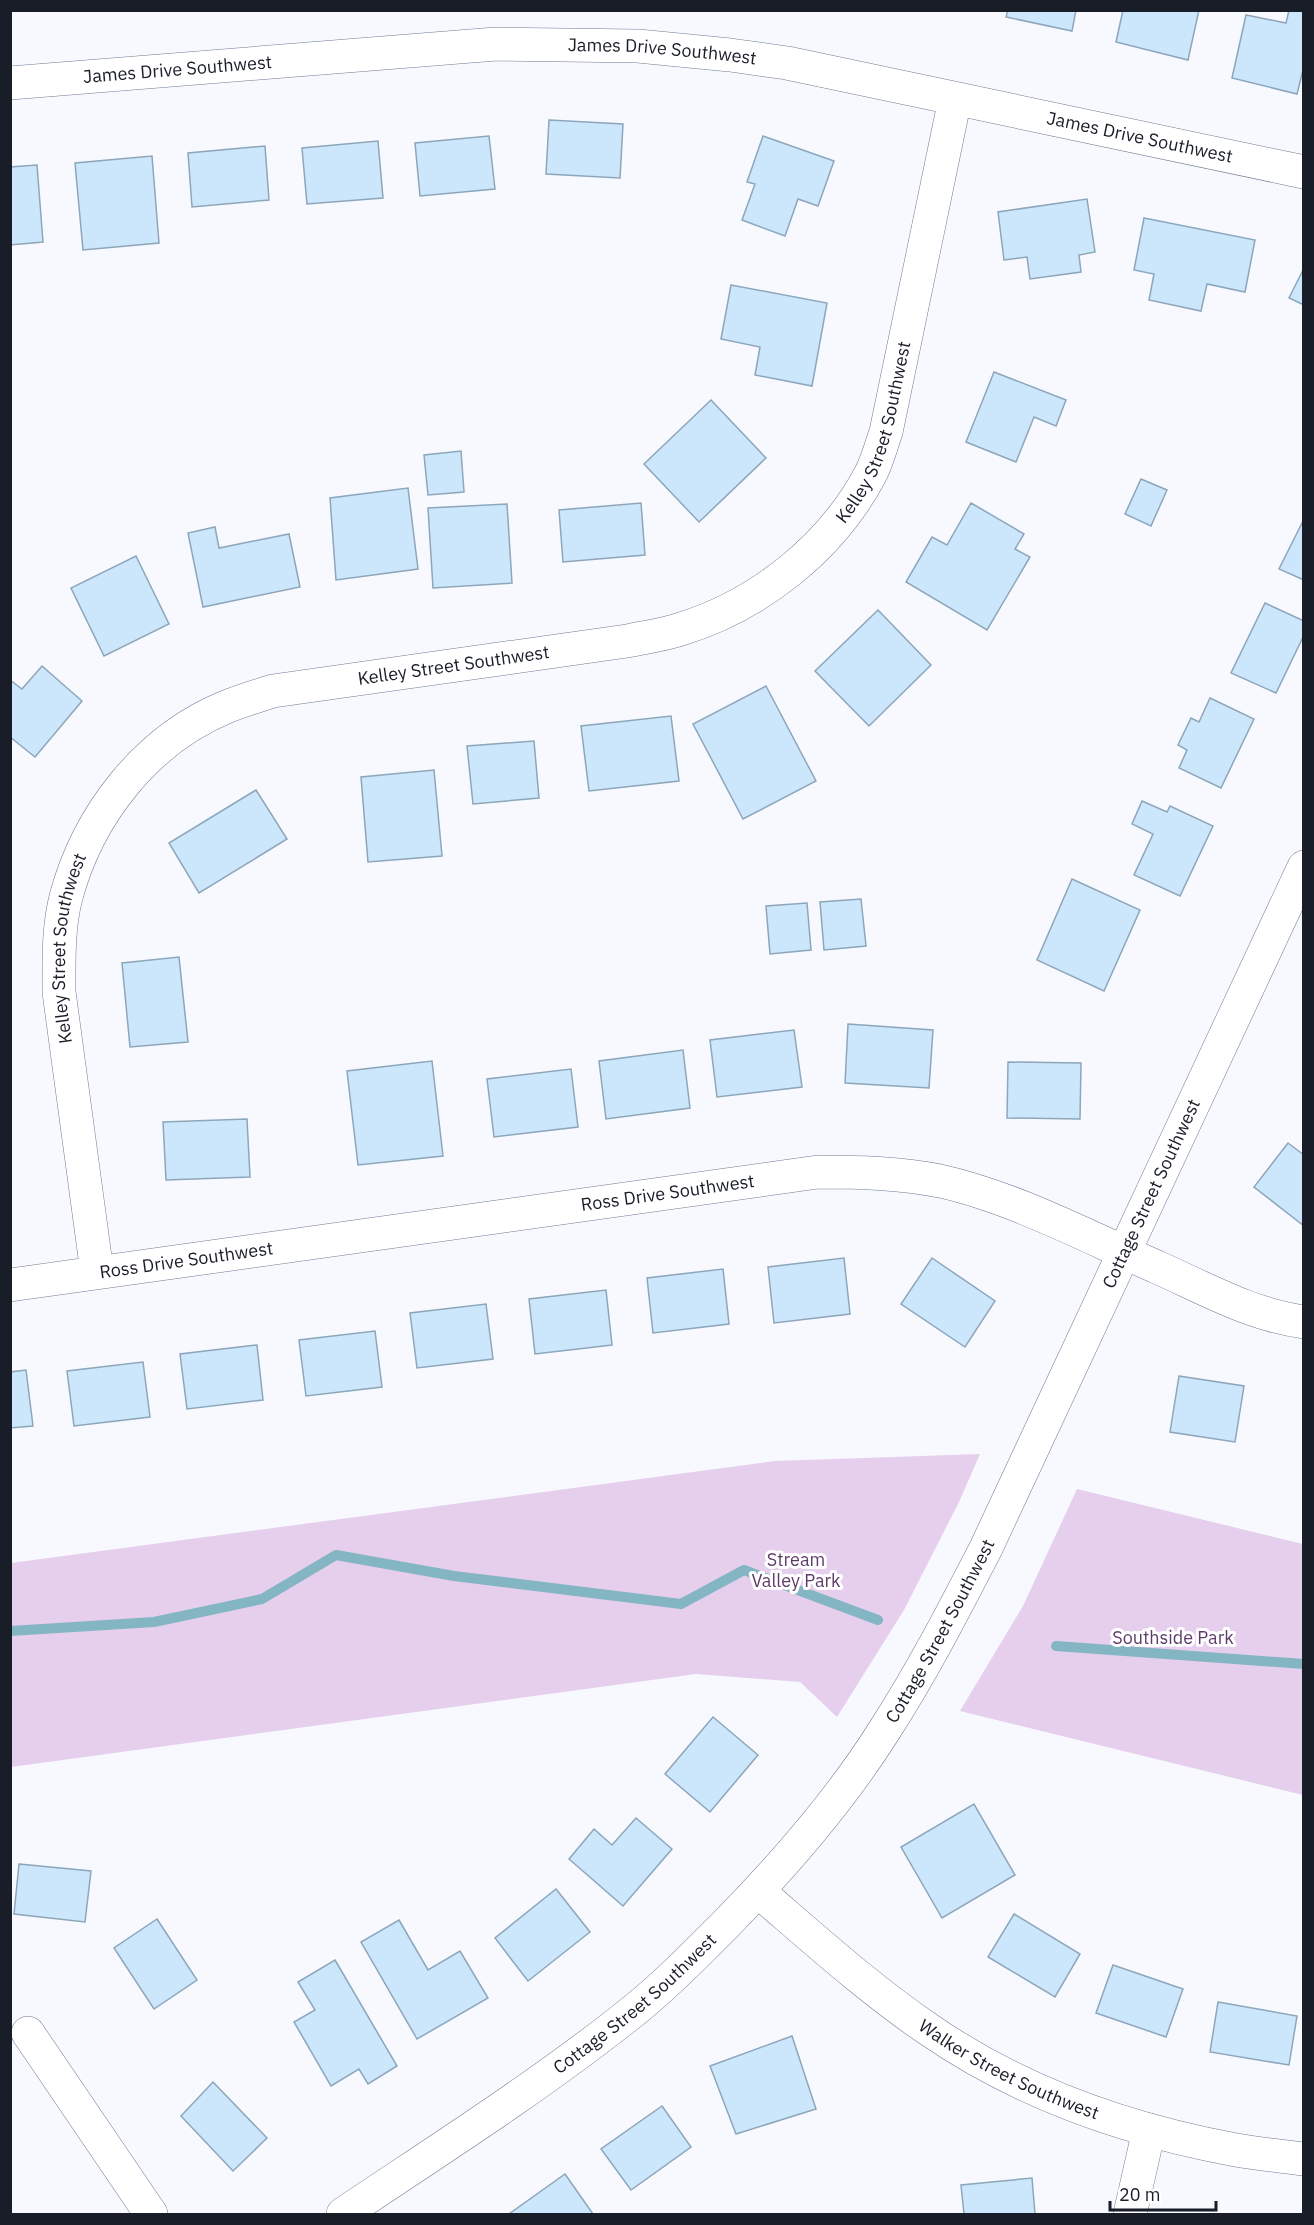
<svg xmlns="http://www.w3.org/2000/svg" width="1314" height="2225" font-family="'IBM Plex Sans',sans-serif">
  <rect width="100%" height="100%" fill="#f7f9ff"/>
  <g fill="#e6cfed">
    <path d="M 980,1454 L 959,1502 L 904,1610 L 837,1717 L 800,1682 L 696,1674 L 11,1767 L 11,1563 L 775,1461 Z"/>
    <path d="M 1077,1489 L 1303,1544 L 1303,1795 L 960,1711 L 1023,1606 Z"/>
  </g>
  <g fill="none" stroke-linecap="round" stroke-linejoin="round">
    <g stroke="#84b5c3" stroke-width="10">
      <path d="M 10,1631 L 154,1622 L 262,1599 L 336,1555 L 454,1576 L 681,1604 L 744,1570 L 878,1620"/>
      <path d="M 1056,1646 L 1304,1664"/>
    </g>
  </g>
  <g fill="#cce6fc" stroke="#8da6ba" stroke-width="1.5">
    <path d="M 1008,10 L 1076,10 L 1072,31 L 1006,17 Z"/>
    <path d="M 1123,10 L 1199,10 L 1188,60 L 1116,42 Z"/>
    <path d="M 1289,10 L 1304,10 L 1304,66 L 1297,94 L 1232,78 L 1246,15 L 1286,23 Z"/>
    <path d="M 549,120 L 623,124 L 620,178 L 546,174 Z"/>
    <path d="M 489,136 L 495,189 L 420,196 L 415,143 Z"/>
    <path d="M 763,136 L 834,161 L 818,206 L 798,199 L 785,236 L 742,220 L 755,184 L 747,182 Z"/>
    <path d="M 378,141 L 383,198 L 307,204 L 302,148 Z"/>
    <path d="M 265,146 L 269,200 L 192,207 L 188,153 Z"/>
    <path d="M 152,156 L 159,243 L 83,250 L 75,163 Z"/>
    <path d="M 37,165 L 43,242 L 10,245 L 10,167 Z"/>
    <path d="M 1087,199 L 1095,252 L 1079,255 L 1081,272 L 1030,279 L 1027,257 L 1004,260 L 998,212 Z"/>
    <path d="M 1144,218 L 1255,240 L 1245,292 L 1207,284 L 1201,311 L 1149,300 L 1154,274 L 1134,270 Z"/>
    <path d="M 1304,268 L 1304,305 L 1289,298 Z"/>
    <path d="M 731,285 L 827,303 L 812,386 L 755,375 L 760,347 L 721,339 Z"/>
    <path d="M 994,372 L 1066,400 L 1056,426 L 1034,417 L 1016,462 L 966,442 Z"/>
    <path d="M 711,400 L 766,458 L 699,522 L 644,464 Z"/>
    <path d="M 461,451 L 464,492 L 428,495 L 424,455 Z"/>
    <path d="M 1141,479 L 1167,490 L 1151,526 L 1125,514 Z"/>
    <path d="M 408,488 L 418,569 L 336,580 L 330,498 Z"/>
    <path d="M 641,503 L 645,555 L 563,562 L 559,510 Z"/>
    <path d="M 971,503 L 1024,534 L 1015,549 L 1030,557 L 987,630 L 906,582 L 932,537 L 947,545 Z"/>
    <path d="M 507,504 L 512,583 L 433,588 L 428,508 Z"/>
    <path d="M 1304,519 L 1304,580 L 1279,569 Z"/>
    <path d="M 215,527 L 219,548 L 289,534 L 300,587 L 203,607 L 188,533 Z"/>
    <path d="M 136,556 L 169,624 L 104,656 L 71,588 Z"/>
    <path d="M 1265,603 L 1304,621 L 1304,635 L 1276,693 L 1231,673 Z"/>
    <path d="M 878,610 L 931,665 L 869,726 L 815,671 Z"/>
    <path d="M 42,666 L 82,701 L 35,757 L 10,737 L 10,680 L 22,689 Z"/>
    <path d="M 766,686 L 816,781 L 743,819 L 693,724 Z"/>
    <path d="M 1210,698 L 1254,719 L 1221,788 L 1179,768 L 1187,750 L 1178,745 L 1191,718 L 1199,722 Z"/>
    <path d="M 671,716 L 679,781 L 589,791 L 581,726 Z"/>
    <path d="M 534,741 L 539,798 L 473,804 L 467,746 Z"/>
    <path d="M 434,770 L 442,856 L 368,862 L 361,777 Z"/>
    <path d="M 256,790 L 287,839 L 199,893 L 169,843 Z"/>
    <path d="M 1142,801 L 1167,812 L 1170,806 L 1213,826 L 1180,896 L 1134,875 L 1153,834 L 1132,824 Z"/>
    <path d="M 1072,879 L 1140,910 L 1104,991 L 1037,960 Z"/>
    <path d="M 861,899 L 866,946 L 824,950 L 820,902 Z"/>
    <path d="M 807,903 L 811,950 L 770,954 L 766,906 Z"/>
    <path d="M 179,957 L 188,1042 L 130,1047 L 122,963 Z"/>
    <path d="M 848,1024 L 933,1030 L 929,1088 L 845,1083 Z"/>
    <path d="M 794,1030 L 802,1087 L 717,1097 L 710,1040 Z"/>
    <path d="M 683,1050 L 690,1108 L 606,1119 L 599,1061 Z"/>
    <path d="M 432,1061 L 443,1156 L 358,1165 L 347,1071 Z"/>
    <path d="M 1008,1062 L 1081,1063 L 1080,1119 L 1007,1118 Z"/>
    <path d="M 571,1069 L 578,1127 L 494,1137 L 487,1079 Z"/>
    <path d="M 247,1119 L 250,1177 L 166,1180 L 163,1122 Z"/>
    <path d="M 1288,1143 L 1304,1155 L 1304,1226 L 1254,1187 Z"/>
    <path d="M 844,1258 L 850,1314 L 774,1323 L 768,1267 Z"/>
    <path d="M 932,1258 L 995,1301 L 965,1347 L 901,1304 Z"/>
    <path d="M 723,1269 L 729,1324 L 653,1333 L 647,1278 Z"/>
    <path d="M 606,1290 L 612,1345 L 535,1354 L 529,1299 Z"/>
    <path d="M 486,1304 L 493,1359 L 417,1368 L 410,1313 Z"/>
    <path d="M 375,1331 L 382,1387 L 306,1396 L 299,1340 Z"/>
    <path d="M 257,1345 L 263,1400 L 187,1409 L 180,1354 Z"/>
    <path d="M 143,1362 L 150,1417 L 74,1426 L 67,1371 Z"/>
    <path d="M 26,1370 L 33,1426 L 10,1428 L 10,1372 Z"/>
    <path d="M 1179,1376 L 1244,1386 L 1235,1442 L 1170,1432 Z"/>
    <path d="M 713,1717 L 758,1755 L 710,1812 L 665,1774 Z"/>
    <path d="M 974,1804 L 1015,1875 L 942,1918 L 901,1847 Z"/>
    <path d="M 636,1818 L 672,1849 L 623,1906 L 569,1859 L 594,1829 L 612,1845 Z"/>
    <path d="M 19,1864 L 91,1871 L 85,1922 L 14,1914 Z"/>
    <path d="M 556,1889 L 590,1932 L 528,1981 L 495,1938 Z"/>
    <path d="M 1014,1914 L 1080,1954 L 1055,1997 L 988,1957 Z"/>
    <path d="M 157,1919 L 197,1980 L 154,2009 L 114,1948 Z"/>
    <path d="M 399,1920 L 428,1970 L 460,1951 L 488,1998 L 417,2039 L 361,1942 Z"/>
    <path d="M 335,1960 L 397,2066 L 368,2084 L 359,2069 L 331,2086 L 294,2022 L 315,2010 L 298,1982 Z"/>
    <path d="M 1113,1965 L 1183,1989 L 1166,2037 L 1096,2013 Z"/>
    <path d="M 1218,2002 L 1297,2016 L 1289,2065 L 1210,2052 Z"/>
    <path d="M 792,2036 L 816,2109 L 736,2134 L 710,2066 Z"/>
    <path d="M 213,2082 L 267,2138 L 233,2171 L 181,2116 Z"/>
    <path d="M 662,2106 L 691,2147 L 631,2190 L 601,2149 Z"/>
    <path d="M 565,2174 L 593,2214 L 509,2214 Z"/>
    <path d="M 1032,2178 L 1035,2214 L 964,2214 L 961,2185 Z"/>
  </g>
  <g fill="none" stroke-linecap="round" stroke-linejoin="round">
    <defs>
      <g id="street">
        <path id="s1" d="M 10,83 L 496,44 L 638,46 L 730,55 L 787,63 L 1304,172"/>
        <path id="s2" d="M 97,1272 L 59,992 C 59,960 58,928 66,897 C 88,815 146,740 226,707 C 241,701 257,696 273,691 L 627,641 C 645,637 664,635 681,629 C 759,605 831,548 870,475 C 877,462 881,446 886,432 L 955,99"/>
        <path id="s3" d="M 10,1285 L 818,1172 C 859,1172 899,1173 940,1181 C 1013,1197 1090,1238 1159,1268 C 1206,1289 1252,1315 1304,1322"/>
        <path id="s4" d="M 758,1891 C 814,1939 868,1988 928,2029 C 1019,2092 1127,2130 1236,2150 C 1258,2154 1281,2156 1304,2159"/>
        <path d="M 28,2033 L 151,2214"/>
        <path d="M 1130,2214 L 1149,2130"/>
      </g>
      <g id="secondary">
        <path id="s5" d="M 343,2214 C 437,2151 533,2090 622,2020 C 660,1991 693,1957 726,1924 C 783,1866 838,1803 882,1734 C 921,1674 953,1612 986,1548 L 1304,867"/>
      </g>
    </defs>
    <use href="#street" stroke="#707b94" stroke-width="34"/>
    <use href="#secondary" stroke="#707b94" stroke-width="34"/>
    <use href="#street" stroke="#fff" stroke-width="33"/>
    <use href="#secondary" stroke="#fff" stroke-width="33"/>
  </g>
  <g text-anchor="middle" stroke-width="6" stroke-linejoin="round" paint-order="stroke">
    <g font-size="18" fill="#191d27" stroke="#fff">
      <text dy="6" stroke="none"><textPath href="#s1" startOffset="654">James Drive Southwest</textPath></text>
      <text dy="6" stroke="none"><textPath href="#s1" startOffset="168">James Drive Southwest</textPath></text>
      <text dy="6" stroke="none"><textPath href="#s1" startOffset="1140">James Drive Southwest</textPath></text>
      <text dy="6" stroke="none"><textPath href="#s2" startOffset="1389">Kelley Street Southwest</textPath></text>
      <text dy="6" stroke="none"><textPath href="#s2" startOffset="867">Kelley Street Southwest</textPath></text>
      <text dy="6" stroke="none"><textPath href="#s2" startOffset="327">Kelley Street Southwest</textPath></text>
      <text dy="6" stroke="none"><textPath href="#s3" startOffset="664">Ross Drive Southwest</textPath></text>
      <text dy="6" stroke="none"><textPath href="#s5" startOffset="1332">Cottage Street Southwest</textPath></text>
      <text dy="6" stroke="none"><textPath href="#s3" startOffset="178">Ross Drive Southwest</textPath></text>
      <text dy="6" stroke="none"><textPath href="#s5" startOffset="846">Cottage Street Southwest</textPath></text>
      <text dy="6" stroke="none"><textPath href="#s5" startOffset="360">Cottage Street Southwest</textPath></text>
      <text dy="6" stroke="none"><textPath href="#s4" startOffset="310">Walker Street Southwest</textPath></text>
    </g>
    <g font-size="18" fill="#5e3c6a" stroke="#fff">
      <text x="796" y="1566">Stream<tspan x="796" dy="21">Valley Park</tspan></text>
      <text x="1173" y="1644">Southside Park</text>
    </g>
  </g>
  <rect width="1314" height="2225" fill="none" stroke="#191d27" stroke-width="24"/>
  <path d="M1110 2201v9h106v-9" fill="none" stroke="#191d27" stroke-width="3"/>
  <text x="1119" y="2201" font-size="18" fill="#191d27" stroke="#ffffff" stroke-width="4.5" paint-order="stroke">20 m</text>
</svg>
